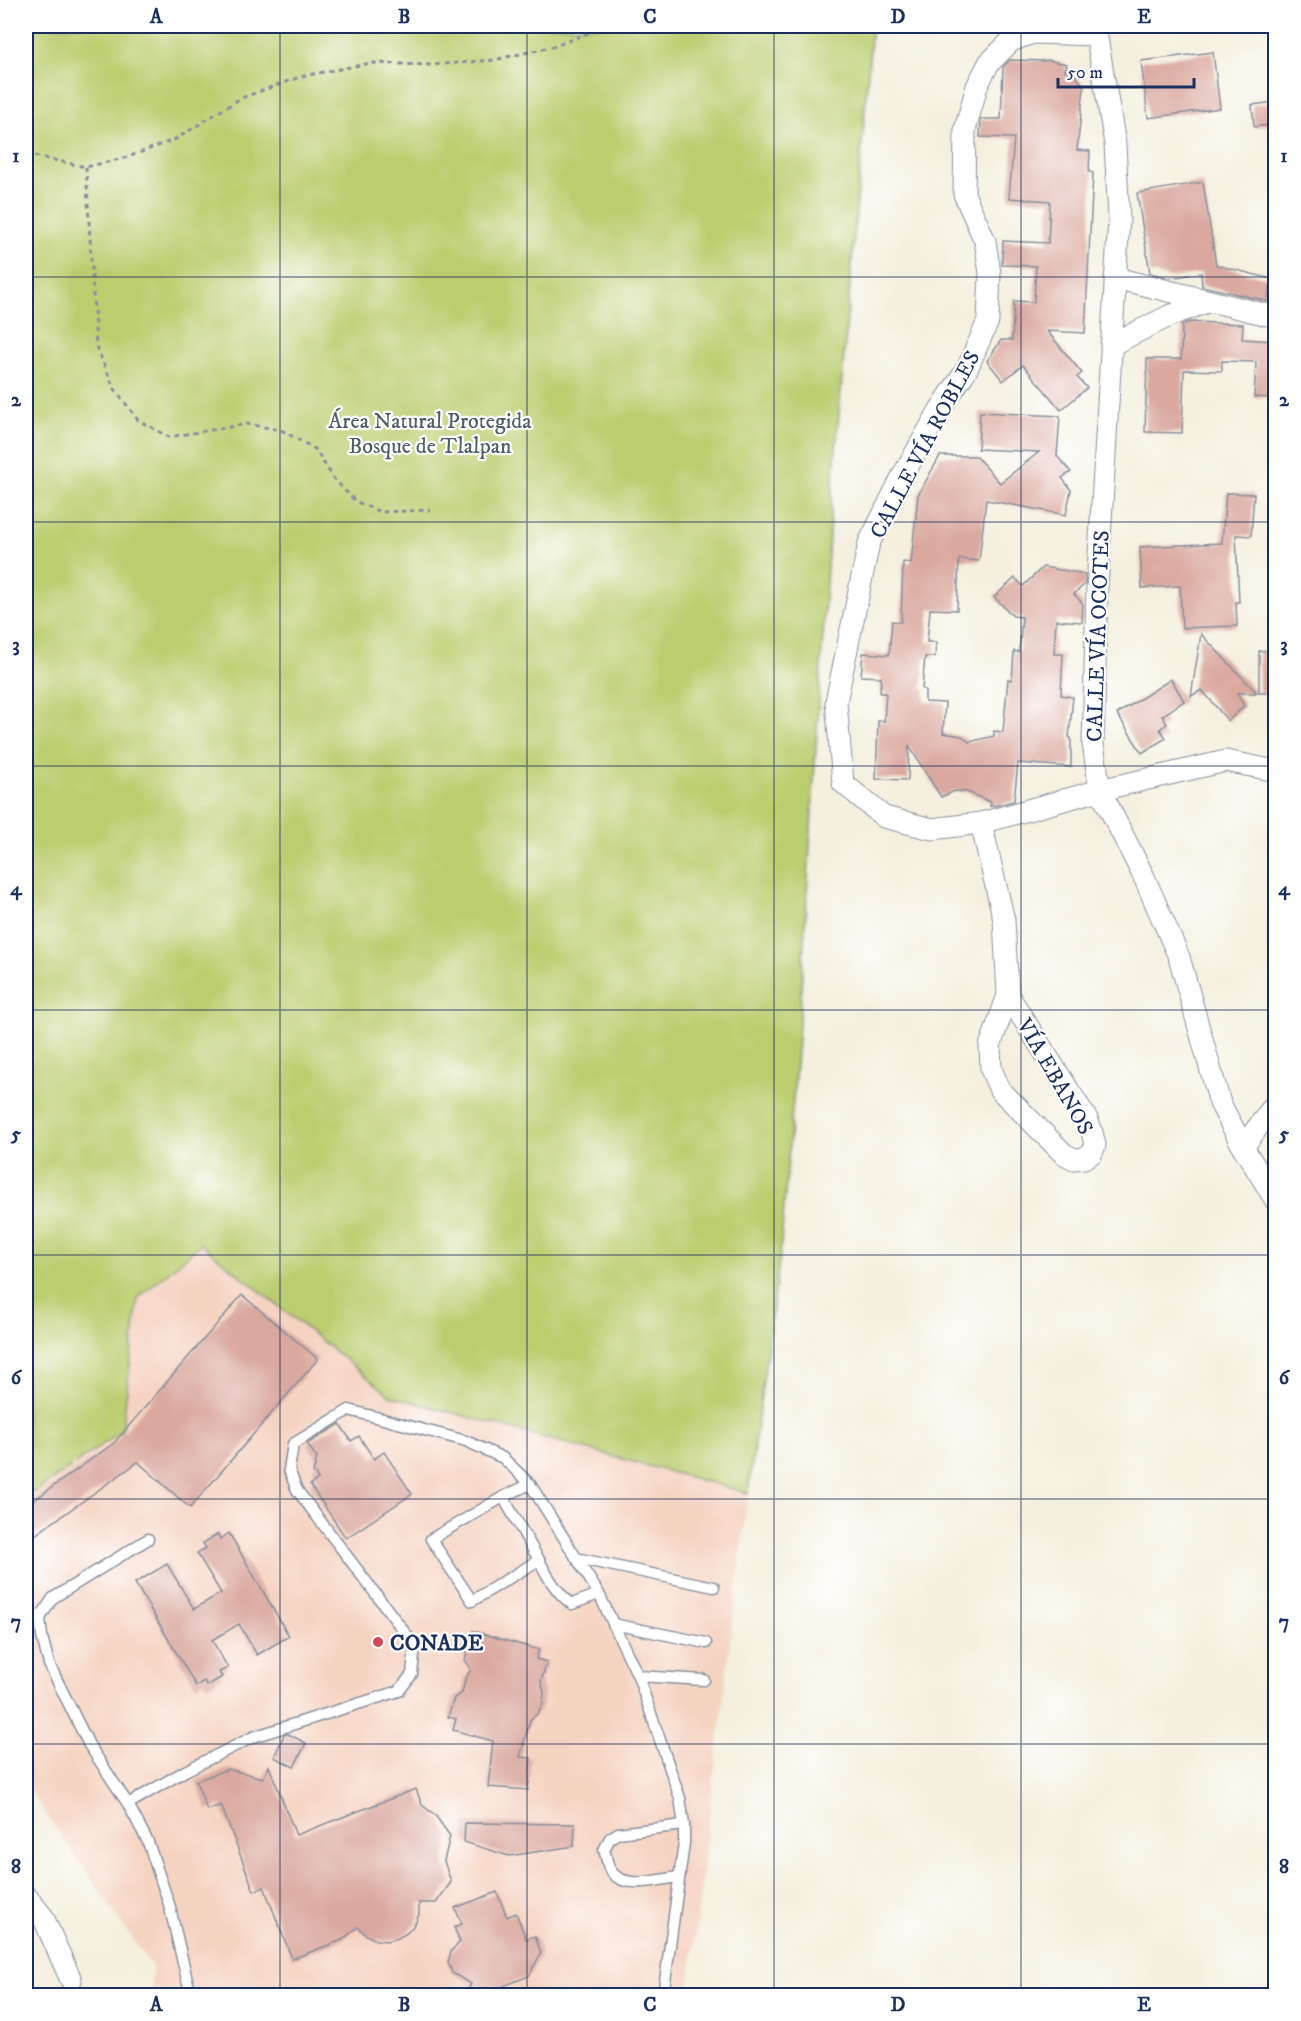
<svg xmlns="http://www.w3.org/2000/svg" width="1301" height="2021" font-family="'IM FELL DW Pica',serif">
  <rect width="100%" height="100%" fill="#fff"/>
  <filter id="ink" filterUnits="userSpaceOnUse"><feTurbulence type="fractalNoise" baseFrequency=".0167" numOctaves="2"/><feDisplacementMap in="SourceGraphic" scale="12" xChannelSelector="R" yChannelSelector="G"/><feConvolveMatrix kernelMatrix="1 2 1 2 8 2 1 2 1" color-interpolation-filters="sRGB"/></filter>
  <filter id="wash" filterUnits="userSpaceOnUse"><feTurbulence type="fractalNoise" baseFrequency=".008" numOctaves="4" result="noise"/><feDisplacementMap in="SourceGraphic" scale="24" xChannelSelector="R" yChannelSelector="G"/><feGaussianBlur stdDeviation="1.35" result="paint"/><feColorMatrix in="noise" values="0 0 0 0 0 0 0 0 0 0 0 0 0 0 0 0 0 1.4 0 .05"/><feComposite in="paint" operator="in"/></filter>
  <g filter="url(#wash)">
    <rect width="100%" height="100%" fill="#f4efde"/>
    <path fill="#f5d3c1" d="M 201,1244 L 391,1396 L 748,1493 L 688,1995 L 152,1995 L 152,1967 L 26,1785 L 26,1498 L 122,1431 L 138,1298 Z"/>
    <path fill="#bccd70" stroke="#6c7e67" stroke-width="1.5" d="M 26,26 L 872,26 L 830,519 L 798,1040 L 780,1255 L 748,1493 L 391,1396 L 201,1244 L 138,1298 L 122,1431 L 26,1498 Z"/>
    <g id="blocks">
      <g fill="#daa89f">
        <path d="M 1213,52 L 1220,108 L 1148,118 L 1141,61 Z"/>
        <path d="M 1010,60 L 1046,61 L 1047,60 L 1067,64 L 1065,70 L 1074,73 L 1084,87 L 1077,150 L 1090,151 L 1089,172 L 1093,173 L 1085,333 L 1047,331 L 1082,373 L 1077,377 L 1087,388 L 1061,410 L 1023,365 L 1003,381 L 987,361 L 1001,340 L 1012,340 L 1014,301 L 1034,302 L 1036,266 L 1002,265 L 1003,241 L 1048,243 L 1050,201 L 1009,198 L 1014,138 L 980,137 L 981,119 L 1001,119 L 1003,67 Z"/>
        <path d="M 1275,102 L 1275,124 L 1254,127 L 1252,105 Z"/>
        <path d="M 1203,182 L 1216,265 L 1272,279 L 1267,301 L 1202,286 L 1201,273 L 1170,278 L 1150,273 L 1137,193 Z"/>
        <path d="M 1190,322 L 1243,324 L 1242,339 L 1275,341 L 1275,398 L 1254,397 L 1256,362 L 1222,361 L 1222,371 L 1184,370 L 1182,433 L 1145,432 L 1147,359 L 1181,359 L 1182,325 Z"/>
        <path d="M 980,412 L 1060,416 L 1057,456 L 1071,472 L 1062,478 L 1071,490 L 1066,515 L 986,500 L 979,561 L 959,559 L 957,610 L 930,609 L 927,642 L 936,642 L 935,657 L 925,657 L 922,689 L 925,690 L 925,702 L 945,703 L 943,733 L 962,736 L 969,742 L 994,736 L 994,731 L 1003,732 L 1008,679 L 1012,680 L 1014,651 L 1019,652 L 1022,617 L 1013,616 L 994,597 L 1015,578 L 1023,586 L 1043,567 L 1085,574 L 1085,584 L 1074,594 L 1083,604 L 1082,622 L 1056,620 L 1054,654 L 1063,654 L 1061,695 L 1073,697 L 1069,737 L 1071,738 L 1071,767 L 1018,763 L 1014,801 L 994,806 L 990,806 L 991,802 L 967,792 L 955,791 L 941,797 L 909,746 L 908,780 L 876,779 L 878,721 L 884,721 L 886,693 L 880,693 L 881,677 L 861,676 L 863,653 L 889,655 L 892,621 L 901,622 L 903,562 L 911,563 L 918,495 L 940,456 L 976,456 L 1000,483 L 1039,452 L 978,449 Z"/>
        <path d="M 1226,493 L 1254,494 L 1251,536 L 1236,535 L 1239,602 L 1236,602 L 1237,626 L 1182,628 L 1180,586 L 1142,588 L 1140,547 L 1222,543 Z"/>
        <path d="M 1201,634 L 1257,693 L 1237,693 L 1244,706 L 1228,721 L 1202,690 L 1191,696 Z"/>
        <path d="M 1275,650 L 1275,693 L 1259,693 L 1259,651 Z"/>
        <path d="M 1171,679 L 1184,701 L 1162,716 L 1167,724 L 1160,729 L 1166,738 L 1142,753 L 1117,714 Z"/>
        <path d="M 242,1295 L 318,1359 L 190,1508 L 138,1462 L 35,1535 L 26,1520 L 26,1506 L 114,1443 Z"/>
        <path d="M 340,1424 L 351,1441 L 359,1436 L 374,1459 L 384,1452 L 412,1494 L 346,1538 L 310,1485 L 318,1479 L 313,1472 L 317,1458 L 307,1444 Z"/>
        <path d="M 229,1533 L 289,1636 L 257,1655 L 239,1624 L 212,1640 L 228,1668 L 219,1672 L 222,1677 L 207,1686 L 204,1681 L 196,1686 L 135,1583 L 167,1564 L 194,1609 L 221,1593 L 197,1553 L 206,1548 L 203,1543 L 218,1534 L 220,1539 Z"/>
        <path d="M 473,1631 L 539,1650 L 536,1659 L 547,1662 L 541,1681 L 544,1692 L 543,1703 L 538,1713 L 530,1720 L 520,1757 L 531,1758 L 528,1790 L 488,1787 L 493,1741 L 453,1730 L 456,1719 L 448,1717 L 454,1698 L 462,1693 L 465,1680 L 471,1669 L 465,1660 Z"/>
        <path d="M 288,1734 L 306,1743 L 294,1767 L 274,1757 L 284,1735 Z"/>
        <path d="M 269,1766 L 296,1835 L 416,1789 L 422,1805 L 435,1815 L 450,1836 L 444,1861 L 451,1882 L 436,1903 L 419,1903 L 419,1914 L 415,1924 L 407,1933 L 398,1938 L 387,1941 L 376,1940 L 366,1935 L 358,1927 L 342,1940 L 292,1959 L 264,1887 L 254,1891 L 221,1805 L 207,1810 L 196,1781 L 228,1769 L 263,1778 Z"/>
        <path d="M 465,1823 L 575,1824 L 574,1846 L 509,1856 L 464,1842 Z"/>
        <path d="M 497,1892 L 507,1917 L 516,1913 L 526,1939 L 535,1936 L 541,1953 L 529,1976 L 496,1989 L 499,1995 L 465,1995 L 471,1984 L 452,1973 L 448,1962 L 451,1951 L 460,1942 L 454,1927 L 462,1924 L 455,1908 Z"/>
      </g>
    </g>
  </g>
  <g filter="url(#ink)">
    <use href="#blocks" fill-opacity="0" stroke="#888f9e" stroke-width="1.5"/>
    <g fill="none" stroke-linecap="round" stroke-linejoin="round">
      <defs>
        <g id="service">
          <path d="M 530,1484 L 503,1497 L 431,1539 L 472,1601 L 539,1560 C 547,1576 557,1594 572,1604 L 599,1594"/>
          <path d="M 503,1497 L 539,1560"/>
          <path d="M 148,1539 L 53,1598 L 40,1618 L 42,1637 L 49,1664 L 89,1745 L 128,1804 L 148,1842 L 169,1904 L 191,1996"/>
          <path d="M 576,1558 L 714,1587"/>
          <path d="M 26,1609 L 40,1618"/>
          <path d="M 613,1624 L 706,1643"/>
          <path d="M 638,1676 L 704,1680"/>
          <path d="M 128,1804 L 185,1771 L 253,1737 L 399,1691 L 412,1674 L 415,1646 L 297,1490 L 289,1470 L 293,1444 L 349,1410 L 466,1441 L 503,1458 L 530,1484 L 599,1594 L 638,1676 L 680,1798 L 684,1825 L 684,1843 L 663,1996"/>
          <path d="M 679,1877 C 659,1879 621,1892 609,1868 C 607,1862 606,1855 604,1850 L 610,1838 L 618,1833 L 684,1825"/>
        </g>
        <g id="minor">
          <path d="M 1095,26 L 1115,144 L 1119,218 L 1097,589 L 1093,744 L 1100,790 L 1144,877 L 1179,957 L 1220,1103 L 1243,1147 L 1276,1201"/>
          <path d="M 1096,35 L 1033,33 L 1011,41 L 989,63 L 977,86 L 965,130 L 964,194 L 985,241 L 990,273 L 988,321 L 967,369 L 941,408 L 903,475 L 869,543 L 836,702 L 843,783 L 884,817 L 932,829 L 981,823 L 1100,790 L 1226,761 L 1276,771"/>
          <path d="M 1115,278 L 1210,301"/>
          <path d="M 1111,345 L 1169,316 L 1210,301 L 1276,317"/>
          <path d="M 981,823 L 1004,920 L 1008,995 L 990,1046 L 991,1069 L 1000,1090 L 1064,1154 L 1074,1159 L 1084,1158 L 1092,1153 L 1095,1145 L 1092,1132 L 1087,1119 L 1008,995"/>
          <path d="M 1243,1147 L 1276,1103"/>
          <path d="M 26,1896 L 43,1917 L 71,1980"/>
        </g>
      </defs>
      <use href="#service" stroke="#888f9e" stroke-width="13"/>
      <use href="#minor" stroke="#888f9e" stroke-width="23"/>
      <g stroke="#888f9e" stroke-width="3" stroke-dasharray="4.5 4.5" stroke-linecap="butt">
        <path d="M 26,154 L 86,167 L 128,157 L 176,139 L 241,98 L 303,76 L 371,63 L 431,65 L 494,60 L 555,46 L 606,26"/>
        <path d="M 86,167 L 96,346 L 114,388 L 138,420 L 169,437 L 247,424 L 281,430 L 315,449 L 334,479 L 355,501 L 380,512 L 430,510"/>
      </g>
      <use href="#service" stroke="#fff" stroke-width="10"/>
      <use href="#minor" stroke="#fff" stroke-width="21"/>
    </g>
  </g>
  <path fill="none" stroke="#1b2f5e" stroke-width="1.5" stroke-opacity="0.55" d="M 280,26 L 280,1996M 527,26 L 527,1996M 774,26 L 774,1996M 1021,26 L 1021,1996M 26,277 L 1276,277M 26,522 L 1276,522M 26,766 L 1276,766M 26,1010 L 1276,1010M 26,1255 L 1276,1255M 26,1499 L 1276,1499M 26,1744 L 1276,1744"/>
  <circle fill="#d1495b" stroke="#fff" stroke-width="2" cx="378" cy="1642" r="6"/>
  <g text-anchor="middle" stroke-width="4.5" stroke-linejoin="round" paint-order="stroke">
    <g font-size="22" fill="#4b5e63" stroke="#fff">
      <text x="430" y="428">Área Natural Protegida<tspan x="430" dy="25">Bosque de Tlalpan</tspan></text>
    </g>
    <g font-size="22" fill="#1b2f5e" stroke="#fff">
      <text transform="translate(924 444) rotate(-62)" y="8">CALLE VÍA ROBLES</text>
      <text transform="translate(1097 636) rotate(-88)" y="8">CALLE VÍA OCOTES</text>
      <text transform="translate(1056 1076) rotate(60)" y="8">VÍA EBANOS</text>
    </g>
    <g font-size="22" font-weight="bold" fill="#1b2f5e" stroke="#fff" text-anchor="start">
      <text x="390" y="1650">CONADE</text>
    </g>
  </g>
  <rect width="1301" height="2021" fill="none" stroke="#fff" stroke-width="66"/>
  <path d="M1058 78v9h136v-9" fill="none" stroke="#1b2f5e" stroke-width="3"/>
  <text x="1067" y="78" font-size="18" fill="#1b2f5e" stroke="#ffffff" stroke-width="4.5" paint-order="stroke">50 m</text>
  <rect x="33" y="33" width="1235" height="1955" fill="none" stroke="#1b2f5e" stroke-width="2"/>
  <g font-size="20" text-anchor="middle" font-weight="bold" fill="#1b2f5e">
    <text x="156" y="23">A</text>
    <text x="404" y="23">B</text>
    <text x="650" y="23">C</text>
    <text x="898" y="23">D</text>
    <text x="1144" y="23">E</text>
    <text x="16" y="162">1</text>
    <text x="1284" y="162">1</text>
    <text x="16" y="406">2</text>
    <text x="1284" y="406">2</text>
    <text x="16" y="651">3</text>
    <text x="1284" y="651">3</text>
    <text x="16" y="895">4</text>
    <text x="1284" y="895">4</text>
    <text x="16" y="1140">5</text>
    <text x="1284" y="1140">5</text>
    <text x="16" y="1384">6</text>
    <text x="1284" y="1384">6</text>
    <text x="16" y="1628">7</text>
    <text x="1284" y="1628">7</text>
    <text x="16" y="1873">8</text>
    <text x="1284" y="1873">8</text>
    <text x="156" y="2011">A</text>
    <text x="404" y="2011">B</text>
    <text x="650" y="2011">C</text>
    <text x="898" y="2011">D</text>
    <text x="1144" y="2011">E</text>
  </g>
</svg>
